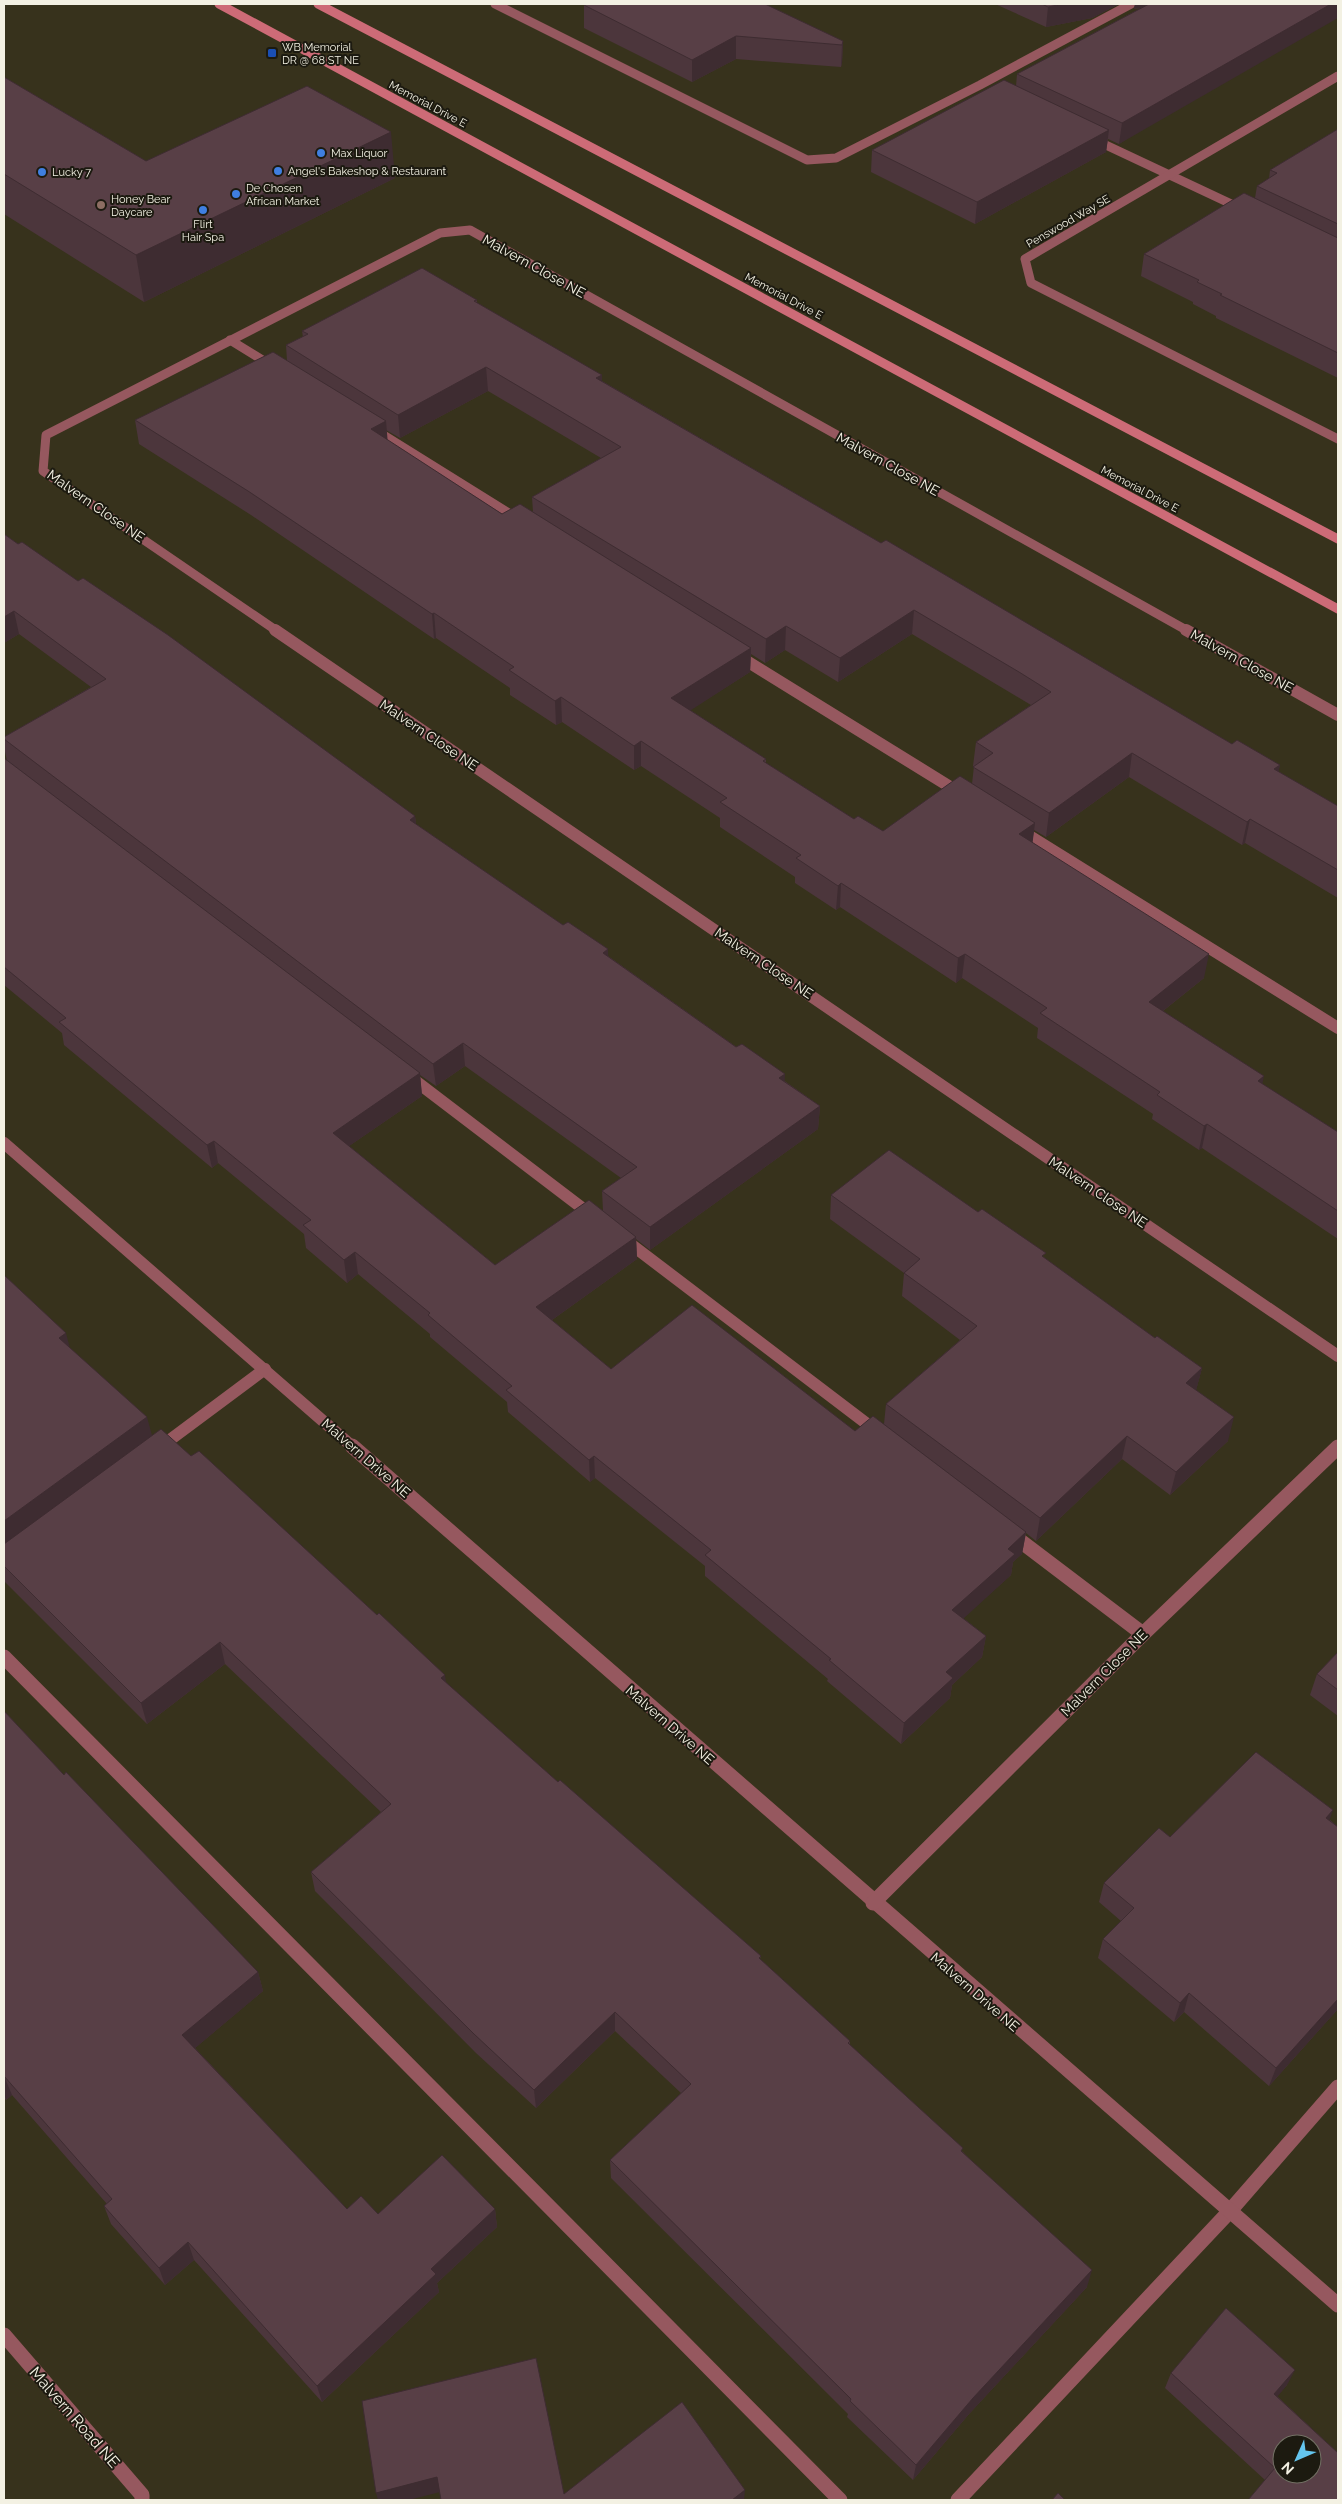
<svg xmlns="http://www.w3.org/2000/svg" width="1342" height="2504" font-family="Raleway,sans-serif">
  <rect width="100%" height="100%" fill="#37321c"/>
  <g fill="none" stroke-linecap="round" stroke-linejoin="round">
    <g stroke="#96585f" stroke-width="9">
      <path d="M 495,4 L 807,160 L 836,158 L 980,85 L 1131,4"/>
      <path d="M 1093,139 L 1242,209"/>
      <path d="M 230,340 L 274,367"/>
      <path d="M 374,429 L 520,520"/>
    </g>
    <g stroke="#96585f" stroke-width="12">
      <path d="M 737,655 L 960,793"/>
      <path d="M 1020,830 L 1338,1028"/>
      <path d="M 409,1076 L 594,1217"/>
      <path d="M 624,1239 L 879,1433"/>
      <path d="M 159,1448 L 265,1369"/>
    </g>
    <g stroke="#96585f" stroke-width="15">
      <path d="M 158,1448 L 160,1446"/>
      <path d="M 1010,1533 L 1143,1634"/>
      <path d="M 4,1657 L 840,2500"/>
      <path d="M 958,2500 L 1229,2212 L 1338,2087"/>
    </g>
    <g stroke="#96585f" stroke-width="9">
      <path d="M 1338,76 L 1025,259 L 1031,283 L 1338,439"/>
      <path d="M 277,631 L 43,471 L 46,435 L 440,233 L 470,230 L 1188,631"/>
    </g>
    <g stroke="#96585f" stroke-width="12">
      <path d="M 275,630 L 1338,1356"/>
      <path d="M 1186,630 L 1338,715"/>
      <path d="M 4,1143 L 354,1448"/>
    </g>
    <g stroke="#96585f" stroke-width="15">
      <path d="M 352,1446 L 1338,2305"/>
      <path d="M 873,1903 L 1143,1634 L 1338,1447"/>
      <path d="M 4,2335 L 142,2495 L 142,2500"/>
    </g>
    <g stroke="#cd6b77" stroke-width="9">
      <path d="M 219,4 L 1338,609"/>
      <path d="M 318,4 L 1338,539"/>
    </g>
  </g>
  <g fill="#4c363c" fill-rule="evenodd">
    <path d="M 995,4 L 1119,4 L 1092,18 L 1046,27 Z"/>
    <path d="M 1135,4 L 1338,4 L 1119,144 L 1108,139 L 1106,152 L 975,224 L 871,172 L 872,150 L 1016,86 L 1017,74 L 1141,8 L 1134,9 Z"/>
    <path d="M 584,5 L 843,41 L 842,63 L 841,67 L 736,59 L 692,82 L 584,28 Z"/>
    <path d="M 4,77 L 146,161 L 395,178 L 144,302 L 4,214 Z"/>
    <path d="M 1338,129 L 1338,378 L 1216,318 L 1216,316 L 1193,304 L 1193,302 L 1141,276 L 1144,254 L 1255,198 L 1257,186 L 1269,179 L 1270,170 Z"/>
    <path d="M 477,300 L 477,303 L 602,381 L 881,543 L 1232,744 L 1280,765 L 1278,772 L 1338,806 L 1338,898 L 1245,843 L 1242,845 L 1129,777 L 1046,837 L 1034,830 L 1032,843 L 1204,978 L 1163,1011 L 1262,1084 L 1338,1132 L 1338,1239 L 1202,1148 L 1199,1150 L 1152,1119 L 1153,1114 L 1037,1038 L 1038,1028 L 962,978 L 956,983 L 840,907 L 836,910 L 795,883 L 795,877 L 720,827 L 720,818 L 641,766 L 634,770 L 562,722 L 556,725 L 510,695 L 510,688 L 436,638 L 434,639 L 251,515 L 139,444 L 135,420 L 287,361 L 286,345 L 303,337 L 302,331 ZM 488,391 L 601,458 L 532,497 L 533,512 L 502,514 L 387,440 L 386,430 L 400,438 ZM 912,634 L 1031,705 L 976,742 L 973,766 L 974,766 L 972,784 L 883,831 L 854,819 L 766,763 L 766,759 L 690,710 L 750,672 L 751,654 L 765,663 L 785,650 L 838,682 Z"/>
    <path d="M 4,534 L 18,544 L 78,581 L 415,816 L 416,824 L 563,925 L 608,949 L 608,956 L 820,1106 L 818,1129 L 650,1250 L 636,1239 L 637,1259 L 552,1320 L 611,1369 L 855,1431 L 884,1424 L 886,1404 L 960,1340 L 902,1296 L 904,1273 L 830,1219 L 831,1195 L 1045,1259 L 1155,1338 L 1202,1368 L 1196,1390 L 1228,1441 L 1170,1495 L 1122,1459 L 1036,1541 L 1026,1533 L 1022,1554 L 1013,1562 L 1011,1575 L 963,1618 L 986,1636 L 982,1657 L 952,1685 L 950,1698 L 901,1744 L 827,1681 L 828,1679 L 705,1576 L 705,1566 L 595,1478 L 590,1482 L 508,1412 L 507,1402 L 430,1337 L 430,1334 L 358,1274 L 347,1283 L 306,1248 L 304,1234 L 218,1163 L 212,1168 L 64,1045 L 62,1033 L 4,985 L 4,758 L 7,761 L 4,747 L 4,737 L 91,687 L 19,634 L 4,643 ZM 465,1066 L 621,1178 L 602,1191 L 603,1211 L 495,1265 L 349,1146 L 422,1096 L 420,1075 L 436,1086 Z"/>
    <path d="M 4,1275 L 70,1348 L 152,1436 L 446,1683 L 558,1782 L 761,1956 L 760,1959 L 850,2041 L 850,2045 L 963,2152 L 1087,2287 L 969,2414 L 913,2480 L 847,2417 L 848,2414 L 611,2178 L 610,2160 L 681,2093 L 615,2031 L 536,2108 L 476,2053 L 315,1891 L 311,1872 L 381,1812 L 225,1664 L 147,1724 L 4,1581 Z"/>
    <path d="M 1338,1652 L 1338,1716 L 1310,1695 L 1317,1674 Z"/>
    <path d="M 4,1711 L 64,1775 L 258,1972 L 263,1991 L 195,2048 L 347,2209 L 378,2214 L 495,2209 L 497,2227 L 437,2283 L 439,2292 L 322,2402 L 194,2260 L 165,2285 L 111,2224 L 104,2206 L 107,2204 L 12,2095 L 6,2100 L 4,2097 Z"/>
    <path d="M 1330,1820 L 1338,1827 L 1338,2009 L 1269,2086 L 1184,2012 L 1174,2022 L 1098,1958 L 1103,1939 L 1121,1921 L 1099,1902 L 1104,1883 L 1170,1837 Z"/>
    <path d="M 1171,2373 L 1287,2385 L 1277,2396 L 1338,2453 L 1265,2480 L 1165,2388 Z"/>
  </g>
  <g fill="#3e2c31">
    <path d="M 1062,4 L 1119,4 L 1092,18 L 1046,27 L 1048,7 Z"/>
    <path d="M 1135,4 L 1162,4 L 1134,9 Z"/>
    <path d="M 1331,4 L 1338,4 L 1338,18 L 1119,144 L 1122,123 Z"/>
    <path d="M 736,36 L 736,59 L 692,82 L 692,60 Z"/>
    <path d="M 843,41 L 842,63 L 841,67 L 842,45 Z"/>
    <path d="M 1109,130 L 1106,152 L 975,224 L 977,202 Z"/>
    <path d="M 391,132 L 395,178 L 144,302 L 136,255 Z"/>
    <path d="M 486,367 L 488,391 L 400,438 L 398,415 Z"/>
    <path d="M 602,375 L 602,398 L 596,378 Z"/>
    <path d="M 386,421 L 388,445 L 371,429 Z"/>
    <path d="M 914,610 L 912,634 L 838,682 L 840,658 Z"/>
    <path d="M 14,611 L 19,634 L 4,643 L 4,617 Z"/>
    <path d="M 434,613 L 436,638 L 434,639 L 432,614 Z"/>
    <path d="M 786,626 L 785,650 L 765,663 L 766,639 Z"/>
    <path d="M 751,648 L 750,672 L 671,723 L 671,698 Z"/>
    <path d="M 561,697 L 562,722 L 556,725 L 555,701 Z"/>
    <path d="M 641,741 L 641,766 L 634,770 L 634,746 Z"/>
    <path d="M 1132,753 L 1129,777 L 1046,837 L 1049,813 Z"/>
    <path d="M 1280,765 L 1275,789 L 1274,769 Z"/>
    <path d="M 415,816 L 418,839 L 410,820 Z"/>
    <path d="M 1250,819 L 1245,843 L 1242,845 L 1247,822 Z"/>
    <path d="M 1035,823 L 1032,847 L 1019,834 Z"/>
    <path d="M 841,883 L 840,907 L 836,910 L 838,886 Z"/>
    <path d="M 608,949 L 609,972 L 603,953 Z"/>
    <path d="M 965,954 L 962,978 L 956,983 L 958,958 Z"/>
    <path d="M 1209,954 L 1204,978 L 1144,1026 L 1149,1002 Z"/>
    <path d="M 463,1043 L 465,1066 L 436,1086 L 433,1064 Z"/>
    <path d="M 420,1073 L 422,1096 L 336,1155 L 333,1133 Z"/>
    <path d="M 785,1074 L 784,1097 L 779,1078 Z"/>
    <path d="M 1264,1076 L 1259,1100 L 1258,1081 Z"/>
    <path d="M 820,1106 L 818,1129 L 650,1250 L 650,1227 Z"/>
    <path d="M 1207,1124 L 1202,1148 L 1199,1150 L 1204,1126 Z"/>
    <path d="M 214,1141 L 218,1163 L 212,1168 L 207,1145 Z"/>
    <path d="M 636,1237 L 637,1259 L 538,1330 L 536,1307 Z"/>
    <path d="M 355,1252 L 358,1274 L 347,1283 L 344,1260 Z"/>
    <path d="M 66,1333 L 72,1356 L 59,1338 Z"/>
    <path d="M 1202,1368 L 1196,1391 L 1186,1383 Z"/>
    <path d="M 147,1417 L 153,1439 L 4,1548 L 4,1521 Z"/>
    <path d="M 1234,1417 L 1228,1441 L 1170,1495 L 1176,1472 Z"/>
    <path d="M 1127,1436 L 1122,1459 L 1036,1541 L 1040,1518 Z"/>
    <path d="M 594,1456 L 595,1478 L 590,1482 L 589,1460 Z"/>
    <path d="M 1026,1532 L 1022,1554 L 1013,1562 L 1011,1575 L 950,1631 L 952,1610 L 1008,1549 Z"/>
    <path d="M 986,1636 L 982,1657 L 952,1685 L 950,1698 L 901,1744 L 904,1723 L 946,1672 Z"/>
    <path d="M 220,1642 L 225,1664 L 147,1724 L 141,1703 Z"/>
    <path d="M 445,1675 L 448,1696 L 441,1678 Z"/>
    <path d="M 1333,1810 L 1326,1830 L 1326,1818 Z"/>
    <path d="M 258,1972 L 263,1991 L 188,2054 L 182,2035 Z"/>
    <path d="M 1189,1993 L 1184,2012 L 1174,2022 L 1180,2003 Z"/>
    <path d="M 1338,1999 L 1338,2009 L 1269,2086 L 1276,2068 Z"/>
    <path d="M 615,2012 L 615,2031 L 536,2108 L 534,2090 Z"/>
    <path d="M 4,2076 L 12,2095 L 6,2100 L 4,2094 Z"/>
    <path d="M 495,2209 L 497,2227 L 437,2283 L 439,2292 L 322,2402 L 317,2386 L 431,2269 Z"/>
    <path d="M 188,2242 L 194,2260 L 165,2285 L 159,2268 Z"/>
    <path d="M 1092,2270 L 1087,2287 L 969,2414 L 913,2480 L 916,2465 L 973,2398 Z"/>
    <path d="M 1295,2370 L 1287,2385 L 1267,2409 L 1274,2394 Z"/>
    <path d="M 437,2477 L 440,2492 L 409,2500 L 378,2500 L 376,2493 Z"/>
    <path d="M 745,2490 L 744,2500 L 732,2500 Z"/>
  </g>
  <g fill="#583f46" stroke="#3e2c31" fill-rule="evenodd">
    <path d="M 587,4 L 765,4 L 843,41 L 842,45 L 736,36 L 692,60 L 584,5 Z"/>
    <path d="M 1042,4 L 1062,4 L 1048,7 Z"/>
    <path d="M 1149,4 L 1331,4 L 1122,123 L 1017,74 Z"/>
    <path d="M 4,77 L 146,161 L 307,86 L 391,132 L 136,255 L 4,174 Z"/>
    <path d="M 1004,80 L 1109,130 L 977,202 L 872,150 Z"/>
    <path d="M 1338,129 L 1338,224 L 1257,186 L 1277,173 L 1270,170 Z"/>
    <path d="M 1244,193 L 1338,238 L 1338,353 L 1220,295 L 1222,294 L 1197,282 L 1199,280 L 1144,254 Z"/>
    <path d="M 422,268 L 477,300 L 474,301 L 602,375 L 596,378 L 881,543 L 886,540 L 1232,744 L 1237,740 L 1280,765 L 1274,769 L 1338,806 L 1338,870 L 1250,819 L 1247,822 L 1132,753 L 1049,813 L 973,767 L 993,753 L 976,742 L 1051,692 L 1019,672 L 914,610 L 840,658 L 786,626 L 766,639 L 532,497 L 621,447 L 486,367 L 398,415 L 286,345 L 308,334 L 302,331 Z"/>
    <path d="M 273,352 L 386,421 L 371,429 L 502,514 L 520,504 L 751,648 L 671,698 L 766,759 L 763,761 L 854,819 L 858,816 L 883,831 L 960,776 L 1035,823 L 1019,834 L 1209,954 L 1149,1002 L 1264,1076 L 1258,1081 L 1338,1132 L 1338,1211 L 1207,1124 L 1204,1126 L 1157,1095 L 1160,1092 L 1040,1013 L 1047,1008 L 965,954 L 958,958 L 841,883 L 838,886 L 796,858 L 801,855 L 720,802 L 727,798 L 641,741 L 634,746 L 561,697 L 555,701 L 509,670 L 514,667 L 434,613 L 432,614 L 248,491 L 135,420 Z"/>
    <path d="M 4,534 L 18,544 L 22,542 L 78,581 L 83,578 L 168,635 L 415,816 L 410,820 L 563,925 L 568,922 L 608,949 L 603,953 L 736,1047 L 742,1044 L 785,1074 L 779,1078 L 820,1106 L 650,1227 L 602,1191 L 637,1167 L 463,1043 L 433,1064 L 4,739 L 4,737 L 106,679 L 14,611 L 4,617 Z"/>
    <path d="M 4,758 L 420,1073 L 333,1133 L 495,1265 L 589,1200 L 636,1237 L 536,1307 L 611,1369 L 692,1305 L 855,1431 L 873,1416 L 1026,1532 L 1008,1549 L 1015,1554 L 952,1610 L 986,1636 L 946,1672 L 953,1678 L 904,1723 L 829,1660 L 831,1659 L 705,1555 L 711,1550 L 594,1456 L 589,1460 L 506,1390 L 512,1386 L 428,1315 L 430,1313 L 355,1252 L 344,1260 L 303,1225 L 311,1220 L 214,1141 L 207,1145 L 59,1022 L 66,1018 L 4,967 Z"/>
    <path d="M 889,1150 L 978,1212 L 982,1209 L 1046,1253 L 1042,1256 L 1155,1338 L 1157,1336 L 1202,1368 L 1186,1383 L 1234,1417 L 1176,1472 L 1127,1436 L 1040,1518 L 886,1404 L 977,1326 L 904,1273 L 920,1259 L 831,1195 Z"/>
    <path d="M 4,1275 L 66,1333 L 59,1338 L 147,1417 L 4,1521 Z"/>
    <path d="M 161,1429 L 191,1456 L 199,1451 L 377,1615 L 379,1613 L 445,1675 L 441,1678 L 558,1782 L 560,1780 L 761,1956 L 759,1958 L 850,2041 L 848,2043 L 963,2148 L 961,2151 L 1092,2270 L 973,2398 L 916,2465 L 850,2401 L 851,2399 L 610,2160 L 691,2084 L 615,2012 L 534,2090 L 474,2034 L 311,1872 L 391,1804 L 220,1642 L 141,1703 L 4,1566 L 4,1544 Z"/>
    <path d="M 1338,1652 L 1338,1690 L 1317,1674 Z"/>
    <path d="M 4,1711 L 64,1775 L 66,1772 L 258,1972 L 182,2035 L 347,2209 L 361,2196 L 378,2214 L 442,2155 L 495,2209 L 431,2269 L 436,2274 L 317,2386 L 188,2242 L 159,2268 L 104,2206 L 112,2199 L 4,2076 L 4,2077 Z"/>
    <path d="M 1256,1752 L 1333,1810 L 1326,1818 L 1338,1827 L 1338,1999 L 1276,2068 L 1189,1993 L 1180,2003 L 1103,1939 L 1134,1908 L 1104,1883 L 1159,1828 L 1170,1837 Z"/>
    <path d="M 1226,2308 L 1295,2370 L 1274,2394 L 1338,2453 L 1338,2500 L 1248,2500 L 1275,2468 L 1171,2373 ZM 1282,2444 L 1312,2444 L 1312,2474 L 1282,2474 Z"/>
    <path d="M 536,2358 L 564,2494 L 682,2402 L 745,2490 L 732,2500 L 441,2500 L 437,2477 L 376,2493 L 362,2401 Z"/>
    <path d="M 1058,2493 L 1065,2500 L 1052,2500 Z"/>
  </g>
  <rect fill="#1a4fb4" stroke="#1c1a10" stroke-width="2" x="267" y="48" width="10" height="10" rx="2.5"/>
  <g fill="#3f7fe0" stroke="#1c1a10" stroke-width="2">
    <circle cx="321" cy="153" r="5"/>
    <circle cx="278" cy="171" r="5"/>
    <circle cx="42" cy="172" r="5"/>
    <circle cx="236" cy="194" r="5"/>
    <circle cx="203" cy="210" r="5"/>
  </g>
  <circle fill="#8d6e63" stroke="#1c1a10" stroke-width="2" cx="101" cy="205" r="5"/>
  <g text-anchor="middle" stroke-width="4" stroke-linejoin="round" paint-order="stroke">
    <g font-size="11" fill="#f3f1e3" stroke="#1c1a10" text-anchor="start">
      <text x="282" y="51">WB Memorial<tspan x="282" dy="13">DR @ 68 ST NE</tspan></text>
      <text x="331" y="157">Max Liquor</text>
      <text x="288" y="175">Angel's Bakeshop &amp; Restaurant</text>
      <text x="52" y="176">Lucky 7</text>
      <text x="246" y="192">De Chosen<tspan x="246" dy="13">African Market</tspan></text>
      <text x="111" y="203">Honey Bear<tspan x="111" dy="13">Daycare</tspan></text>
      <text x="203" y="228" text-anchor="middle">Flirt<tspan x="203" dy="13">Hair Spa</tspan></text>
    </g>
    <g font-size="11" fill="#f3f1e3" stroke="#1c1a10">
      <text transform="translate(428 104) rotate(28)" y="4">Memorial Drive E</text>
      <text transform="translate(1068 221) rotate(-30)" y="4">Penswood Way SE</text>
      <text transform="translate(784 296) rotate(28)" y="4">Memorial Drive E</text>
      <text transform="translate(1140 489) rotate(28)" y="4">Memorial Drive E</text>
    </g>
    <g font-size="14" fill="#f3f1e3" stroke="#1c1a10">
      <text transform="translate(534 266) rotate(29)" y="5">Malvern Close NE</text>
      <text transform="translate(888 464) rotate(29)" y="5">Malvern Close NE</text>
      <text transform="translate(96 506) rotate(35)" y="5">Malvern Close NE</text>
      <text transform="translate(1242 661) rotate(29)" y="5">Malvern Close NE</text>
      <text transform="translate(429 735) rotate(34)" y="5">Malvern Close NE</text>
      <text transform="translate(764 963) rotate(34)" y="5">Malvern Close NE</text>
      <text transform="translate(1098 1192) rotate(34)" y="5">Malvern Close NE</text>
      <text transform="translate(366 1458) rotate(41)" y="5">Malvern Drive NE</text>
      <text transform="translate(1104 1673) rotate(-45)" y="5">Malvern Close NE</text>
      <text transform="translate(670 1725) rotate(41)" y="5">Malvern Drive NE</text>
      <text transform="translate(975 1992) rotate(41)" y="5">Malvern Drive NE</text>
    </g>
    <g font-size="16" fill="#f3f1e3" stroke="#1c1a10">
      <text transform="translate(75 2417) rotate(49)" y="6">Malvern Road NE</text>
    </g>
  </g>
  <rect width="1342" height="2504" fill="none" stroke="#f3f1e3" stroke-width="10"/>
  <g transform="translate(1297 2459) rotate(225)"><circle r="24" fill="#1c1a10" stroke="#727064"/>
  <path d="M0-4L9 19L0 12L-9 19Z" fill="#64c5ee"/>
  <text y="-8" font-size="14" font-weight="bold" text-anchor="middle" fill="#f3f1e3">N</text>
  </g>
</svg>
